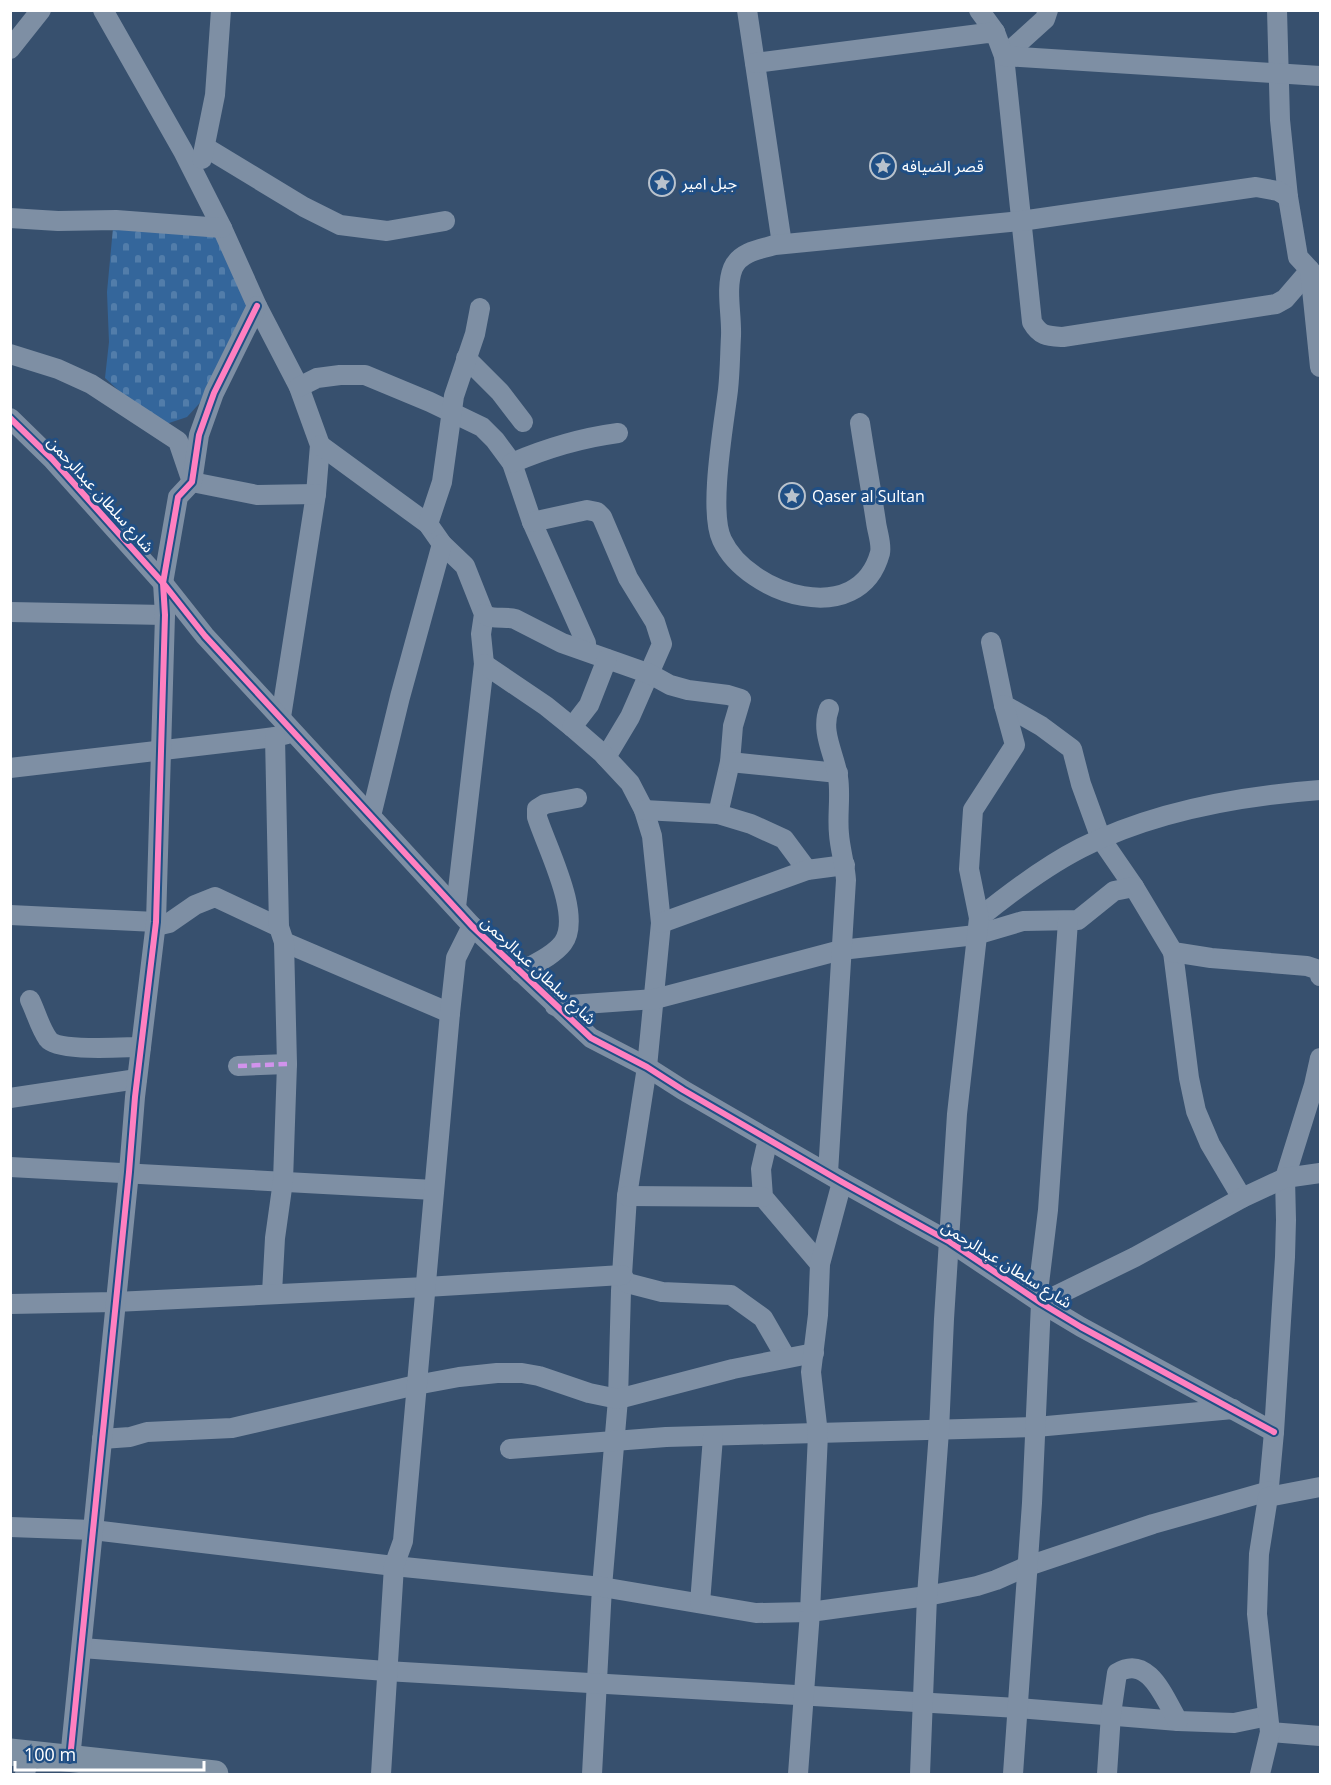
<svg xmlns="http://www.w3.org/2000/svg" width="1331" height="1785" font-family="'Open Sans','Noto Sans Arabic',sans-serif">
  <defs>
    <pattern id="cemetery-stones" width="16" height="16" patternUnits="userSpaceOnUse" patternTransform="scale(1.5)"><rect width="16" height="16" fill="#34669b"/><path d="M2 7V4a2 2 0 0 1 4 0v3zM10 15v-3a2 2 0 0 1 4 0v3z" fill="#527daa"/></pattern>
  </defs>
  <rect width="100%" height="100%" fill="#37506e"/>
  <path fill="url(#cemetery-stones)" d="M 113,228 L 217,233 L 252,310 L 208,394 L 187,417 L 163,425 L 130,401 L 105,378 L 109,342 L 107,292 Z"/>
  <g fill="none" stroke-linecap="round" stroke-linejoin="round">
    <g stroke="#7e8fa4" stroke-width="20">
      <path d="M 103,10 L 183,151 L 222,228 L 257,306 L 299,387 L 320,445 L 316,494 L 281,717"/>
      <path d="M 747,10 L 782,244"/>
      <path d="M 979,10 L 995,32"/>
      <path d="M 1048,10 L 1045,19 L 1004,56 L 1032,322 C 1040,336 1047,336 1063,337 L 1276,304 L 1285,299 L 1310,270"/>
      <path d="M 1277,10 L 1280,120 L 1288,197 L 1298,257 L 1310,270 L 1320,367"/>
      <path d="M 10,49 L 41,10"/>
      <path d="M 755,63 L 995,32 L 1004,56 L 1320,76"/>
      <path d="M 205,147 L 304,207 L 340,225 L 387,231 L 445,221"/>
      <path d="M 202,159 L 215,95 L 221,10"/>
      <path d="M 10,218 L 58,221 L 116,220 L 222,228"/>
      <path d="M 10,354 L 58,369 L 91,384 L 178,441 L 192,482 L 257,495 L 316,494"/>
      <path d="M 466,358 L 500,392 L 523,422"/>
      <path d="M 299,387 L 317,378 L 340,375 L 365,375 L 430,402 L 482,427 L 495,440 L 512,463 L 532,522 L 586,643 L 586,651"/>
      <path d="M 10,418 L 52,459 L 163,583 L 205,636 L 472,926 L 591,1038 L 647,1067 L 683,1090 L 842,1182 L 950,1242 L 1041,1303 L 1081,1327 L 1274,1432"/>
      <path d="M 860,423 C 865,456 871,489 876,522 C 877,531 882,544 880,553 C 859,630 748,595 722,540 C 708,511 724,424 728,390 C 730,372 730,354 731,336 C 732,315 725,288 733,268 C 740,252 760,249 775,245 L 1021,221 L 1256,187 L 1278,191 L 1288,197"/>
      <path d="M 320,445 L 428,524 L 442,544 L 465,566 L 484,614 L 481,634 L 484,664 L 456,907"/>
      <path d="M 512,463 C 547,448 580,438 618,433"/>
      <path d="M 532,522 L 587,510 L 597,512 L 602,517 L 628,578 L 655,622 L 662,644 L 630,717 L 606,757"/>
      <path d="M 428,524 L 442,482 L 454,396 L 475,334 L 480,308"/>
      <path d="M 10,612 L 165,615"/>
      <path d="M 484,614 C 491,620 506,616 515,619 L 562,643 L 650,674 L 670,685 L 688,690 L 728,695 L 741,699 L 733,726 L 730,762 L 718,814"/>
      <path d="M 991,642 L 1004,705 L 1041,726 L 1072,749 L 1081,784 L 1101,839 L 1134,887"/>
      <path d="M 484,664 L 546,706 L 572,727 L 602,753 L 630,783 L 644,810 L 652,836 L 661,923 L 647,1067 L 627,1196 L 621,1291 L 618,1399 L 602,1587 L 592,1774"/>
      <path d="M 572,727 L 589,705 L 607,659"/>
      <path d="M 730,762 L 838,773"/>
      <path d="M 10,768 L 275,737 L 287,734"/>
      <path d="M 644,810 L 718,814 L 751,824 L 784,839 L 807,870"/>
      <path d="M 371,816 L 400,697 L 442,544"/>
      <path d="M 10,915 L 156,922"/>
      <path d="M 979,918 C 1011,892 1044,867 1081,848 C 1154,811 1240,796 1320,790"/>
      <path d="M 661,923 L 807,870 L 845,865"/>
      <path d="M 156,926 L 169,923 L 195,905 L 215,897 L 279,927"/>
      <path d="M 284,942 L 450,1013"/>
      <path d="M 1173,952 L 1189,1078 L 1196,1111 L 1210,1144 L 1242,1198"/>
      <path d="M 520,972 C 534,964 553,956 563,943 C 583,916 546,846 537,817 L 537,809 L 545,804 L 577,798"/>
      <path d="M 30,1000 C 36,1012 40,1028 48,1039 C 58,1052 123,1047 141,1047"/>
      <path d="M 555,1006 L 655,999 L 841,950 L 976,935 L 1023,921 L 1078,920 L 1114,891 L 1134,887 L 1173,952 L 1211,958 L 1307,966 L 1319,970 L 1320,976"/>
      <path d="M 238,1066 L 287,1064"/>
      <path d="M 10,1098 L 137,1079"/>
      <path d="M 768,1139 L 761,1169 L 763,1197 L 820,1264"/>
      <path d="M 10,1167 L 434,1190"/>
      <path d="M 828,1173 L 846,880 C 845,864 840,849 839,834 C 837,815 841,796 838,777 C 835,755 820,732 829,709"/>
      <path d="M 627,1196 L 763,1197"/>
      <path d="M 622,1275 L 627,1283 L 662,1292 L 731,1295 L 763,1318 L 786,1358"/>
      <path d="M 272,1293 L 275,1238 L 283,1181 L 287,1064 L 284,942 L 279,927 L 275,737"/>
      <path d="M 1037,1300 L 1048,1210 L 1068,921"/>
      <path d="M 10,1304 L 115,1302 L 426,1287 L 622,1275"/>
      <path d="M 102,1439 L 130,1437 L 147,1432 L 232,1428 L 416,1385 L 459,1377 L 497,1373 L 522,1373 L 539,1376 L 589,1393 L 618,1399 L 733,1369 L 814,1353"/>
      <path d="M 510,1449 L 666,1437 L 1036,1427 L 1233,1409"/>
      <path d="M 1268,1497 L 1274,1432 L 1285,1257 L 1286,1220 L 1285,1178 L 1314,1085 L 1320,1058"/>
      <path d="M 10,1527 L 93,1530 L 394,1566 L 602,1587 L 756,1613 L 810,1612 L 927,1596 L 977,1586 L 996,1580 L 1028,1566 L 1153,1524 L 1269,1491"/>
      <path d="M 700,1603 L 713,1437"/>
      <path d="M 82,1648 L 386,1671 L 1018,1708 L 1178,1721 L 1234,1723 L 1268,1716"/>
      <path d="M 1270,1732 L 1320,1736"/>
      <path d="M 70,1759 L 129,1172 L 135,1097 L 156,922 L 165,615 L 163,583 L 178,497 L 192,482 L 199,435 L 214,393 L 257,306"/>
      <path d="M 25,1774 L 29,1755"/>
      <path d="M 381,1774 L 394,1566 L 403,1541 L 450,1013 L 456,958 L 472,926"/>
      <path d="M 798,1774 L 810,1612 L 818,1434 L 811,1372 L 818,1315 L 820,1264 L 842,1182"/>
      <path d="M 920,1774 L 927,1596 L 939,1431 L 944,1319 L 957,1114 L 979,918 L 969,869 L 973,810 L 1015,745 L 1004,705"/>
      <path d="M 1013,1774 L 1032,1503 L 1041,1303 L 1135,1257 L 1242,1198 L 1285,1178 L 1320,1173"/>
      <path d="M 1107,1774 L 1111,1714 L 1117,1673 C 1149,1654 1164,1698 1178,1721"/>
      <path d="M 1260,1774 L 1270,1732 L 1257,1614 L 1259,1554 L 1268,1497 L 1320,1487"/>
    </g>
    <path stroke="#7e90a3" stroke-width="27" d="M 10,1752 L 215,1774"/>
    <path stroke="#d193ec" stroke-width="4.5" stroke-dasharray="9 4.5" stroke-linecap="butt" d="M 238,1066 L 287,1064"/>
    <defs>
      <g id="cycleway">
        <path d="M 10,418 L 52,459 L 163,583 L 205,636 L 472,926 L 591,1038 L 647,1067 L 683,1090 L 842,1182 L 950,1242 L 1041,1303 L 1081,1327 L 1274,1432"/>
        <path d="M 70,1759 L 129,1172 L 135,1097 L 156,922 L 165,615 L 163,583 L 178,497 L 192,482 L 199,435 L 214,393 L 257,306"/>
      </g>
    </defs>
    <use href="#cycleway" stroke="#204f85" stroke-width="10"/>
    <use href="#cycleway" stroke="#ff80c0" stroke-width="6"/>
  </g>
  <defs>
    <symbol id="sight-ring" viewBox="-11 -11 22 22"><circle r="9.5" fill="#204f85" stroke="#b9c2cc" stroke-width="1.5"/><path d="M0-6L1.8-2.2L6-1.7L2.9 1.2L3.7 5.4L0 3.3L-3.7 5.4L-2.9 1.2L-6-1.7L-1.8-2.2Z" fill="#b9c2cc"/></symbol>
  </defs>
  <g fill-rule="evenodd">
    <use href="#sight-ring" x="868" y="151" width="30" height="30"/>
    <use href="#sight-ring" x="647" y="168" width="30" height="30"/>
    <use href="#sight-ring" x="777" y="481" width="30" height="30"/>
  </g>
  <g text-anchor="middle" stroke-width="6" stroke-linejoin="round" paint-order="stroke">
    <g font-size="16" fill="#fff" stroke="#204f85" text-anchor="start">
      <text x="902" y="172">قصر الضيافه</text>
      <text x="682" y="189">جبل امير</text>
      <text x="812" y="502">Qaser al Sultan</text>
    </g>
    <g font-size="16" fill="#fff" stroke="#204f85">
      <text transform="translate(101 494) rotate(48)" y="6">شارع سلطان عبدالرحمن</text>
      <text transform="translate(539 970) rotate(43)" y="6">شارع سلطان عبدالرحمن</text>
      <text transform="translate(1007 1264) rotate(32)" y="6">شارع سلطان عبدالرحمن</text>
    </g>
  </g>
  <rect width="1331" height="1785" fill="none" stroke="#ffffff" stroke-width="24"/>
  <path d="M15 1761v9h189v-9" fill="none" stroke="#ffffff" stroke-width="3"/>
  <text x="24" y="1761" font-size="18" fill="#ffffff" stroke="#204f85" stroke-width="4.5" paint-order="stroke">100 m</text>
</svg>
